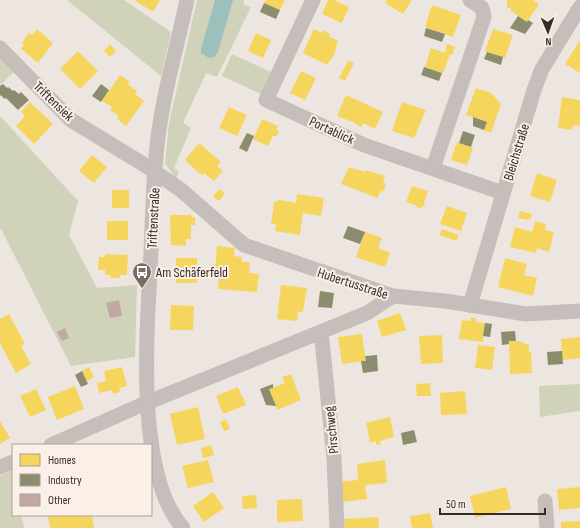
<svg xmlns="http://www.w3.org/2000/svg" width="580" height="528" font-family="'Sofia Sans Condensed',sans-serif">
  <rect width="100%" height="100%" fill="#ede6e0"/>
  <g fill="#d0d2ba">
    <path d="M 67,0 L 124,0 L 171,32 L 161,76 Z"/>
    <path d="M 197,0 L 245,0 L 243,4 L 251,7 L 217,77 L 206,73 L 183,123 L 191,128 L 174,168 L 179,172 L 176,179 L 165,163 L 169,123 Z"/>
    <path d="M 232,54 L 271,72 L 261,94 L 222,76 Z"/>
    <path d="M 0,55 L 16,70 L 0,85 Z"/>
    <path d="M 0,116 L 78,201 L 69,235 L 97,288 L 137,285 L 135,357 L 71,366 L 1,229 L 0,230 Z"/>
    <path d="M 580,384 L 580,411 L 540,417 L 539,386 Z"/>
    <path d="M 12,471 L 13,515 L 21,515 L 24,528 L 0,528 L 0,476 Z"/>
  </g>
  <path fill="#9cc0bc" d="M 215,0 L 233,0 L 218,52 L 214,57 L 209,58 L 201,53 L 201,49 Z"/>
  <g fill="#f6d55c">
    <path d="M 134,0 L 160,0 L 153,12 Z"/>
    <path d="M 266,0 L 285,0 L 280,10 L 264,3 Z"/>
    <path d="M 328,0 L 334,0 L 349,7 L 342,23 L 322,14 Z"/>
    <path d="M 387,0 L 412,0 L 403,14 L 385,3 Z"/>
    <path d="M 507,0 L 533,0 L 539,4 L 527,22 L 511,11 L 511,8 L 507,8 Z"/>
    <path d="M 432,5 L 461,15 L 453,37 L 425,27 Z"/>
    <path d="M 37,29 L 53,43 L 38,63 L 21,49 L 24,44 L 22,43 L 29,33 L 32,35 Z"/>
    <path d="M 314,29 L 322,33 L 323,30 L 330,34 L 329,36 L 338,41 L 334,55 L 327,65 L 303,53 Z"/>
    <path d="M 493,29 L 513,35 L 505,58 L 485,51 Z"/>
    <path d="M 256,33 L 271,40 L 263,58 L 248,51 Z"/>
    <path d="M 580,40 L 580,73 L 565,64 Z"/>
    <path d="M 110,44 L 116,51 L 110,57 L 104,51 Z"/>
    <path d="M 447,44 L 455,47 L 452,55 L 450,54 L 443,73 L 425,67 L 431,48 L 445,53 Z"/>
    <path d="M 78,51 L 98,71 L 80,89 L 60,69 Z"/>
    <path d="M 348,61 L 354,63 L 345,81 L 339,78 Z"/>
    <path d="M 301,71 L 316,78 L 305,100 L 290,93 Z"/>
    <path d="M 120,75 L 130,82 L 128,84 L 137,91 L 135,94 L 144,101 L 126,126 L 117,119 L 119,116 L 110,110 L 112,107 L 102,101 Z"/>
    <path d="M 476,88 L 491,93 L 501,104 L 491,133 L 484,130 L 487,122 L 466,115 Z"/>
    <path d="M 346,95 L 383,112 L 375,129 L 363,123 L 361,127 L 353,122 L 337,116 Z"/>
    <path d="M 562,97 L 580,100 L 580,126 L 573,125 L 572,130 L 558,128 Z"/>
    <path d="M 30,102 L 53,124 L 34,144 L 16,126 L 25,116 L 21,112 Z"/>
    <path d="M 402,102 L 426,110 L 414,138 L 392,131 Z"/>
    <path d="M 229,107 L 247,115 L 237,136 L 219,128 Z"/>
    <path d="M 262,119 L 278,126 L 276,129 L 279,132 L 277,136 L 273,136 L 268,146 L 253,139 Z"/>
    <path d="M 457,142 L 473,148 L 467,165 L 451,160 Z"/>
    <path d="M 199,143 L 221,162 L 217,166 L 223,171 L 214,181 L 204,173 L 203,175 L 199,173 L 185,160 Z"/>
    <path d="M 92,155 L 107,167 L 94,183 L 79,171 Z"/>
    <path d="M 349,167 L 365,172 L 366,170 L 385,176 L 383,183 L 386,184 L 383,192 L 380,191 L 378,198 L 341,184 Z"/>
    <path d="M 537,173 L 557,180 L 550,202 L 530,196 Z"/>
    <path d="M 412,186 L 428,191 L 424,203 L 425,205 L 418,209 L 417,206 L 406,202 Z"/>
    <path d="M 219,189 L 225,193 L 219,201 L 213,197 Z"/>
    <rect x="112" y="190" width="17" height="18"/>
    <path d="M 297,194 L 324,198 L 321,216 L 303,213 L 300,235 L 275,231 L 276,224 L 271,224 L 274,203 L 279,200 L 296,203 Z"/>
    <path d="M 447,206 L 467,213 L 461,231 L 440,224 Z"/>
    <path d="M 520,211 L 532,214 L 530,220 L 518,218 Z"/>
    <path d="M 170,215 L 191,215 L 192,217 L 195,217 L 195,225 L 191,225 L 191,239 L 186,239 L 186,246 L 171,245 Z"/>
    <rect x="107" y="221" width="21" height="19"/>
    <path d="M 535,221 L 546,224 L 545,230 L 554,232 L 549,252 L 537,248 L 536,253 L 510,247 L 515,227 L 532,232 Z"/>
    <path d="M 442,229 L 459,235 L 456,241 L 439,235 Z"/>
    <path d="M 365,232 L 382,238 L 378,248 L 390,253 L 385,267 L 356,257 Z"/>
    <path d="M 217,246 L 235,248 L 234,256 L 242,257 L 242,262 L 250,262 L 249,273 L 259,274 L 257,292 L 218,289 L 220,270 L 215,270 Z"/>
    <path d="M 105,254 L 128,255 L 127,275 L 120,275 L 120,278 L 110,278 L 111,275 L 105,275 L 105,270 L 98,270 L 99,257 L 105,257 Z"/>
    <rect x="176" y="258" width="21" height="25"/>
    <path d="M 505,258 L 527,264 L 524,275 L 537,278 L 533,296 L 498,287 Z"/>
    <path d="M 281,285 L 307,288 L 303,312 L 298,312 L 297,321 L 277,319 Z"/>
    <path d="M 171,305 L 194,306 L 193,330 L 170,330 Z"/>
    <path d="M 400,313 L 406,330 L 382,337 L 377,321 Z"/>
    <path d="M 9,314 L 25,344 L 21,346 L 31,364 L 16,373 L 0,343 L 0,319 Z"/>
    <path d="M 471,317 L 476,318 L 476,322 L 485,323 L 483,342 L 459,339 L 462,320 L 471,321 Z"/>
    <path d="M 362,334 L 366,361 L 342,364 L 338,337 Z"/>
    <path d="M 442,335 L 443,363 L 421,364 L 419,336 Z"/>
    <path d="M 580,337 L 580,358 L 562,360 L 561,339 Z"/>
    <path d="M 509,341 L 519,341 L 529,345 L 529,351 L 531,353 L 532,373 L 510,374 Z"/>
    <path d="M 478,345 L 495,347 L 492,370 L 475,368 Z"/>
    <path d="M 89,367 L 94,377 L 87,381 L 82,371 Z"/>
    <path d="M 122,367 L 127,386 L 119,388 L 120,392 L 113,394 L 112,390 L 99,393 L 97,383 L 106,381 L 104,371 Z"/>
    <path d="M 291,374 L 301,400 L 277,410 L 269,389 L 285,383 L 282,377 Z"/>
    <path d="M 430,383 L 431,396 L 417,396 L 416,384 Z"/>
    <path d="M 75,386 L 84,409 L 57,420 L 48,397 Z"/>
    <path d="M 238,387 L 246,405 L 223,414 L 216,396 Z"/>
    <path d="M 36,389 L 46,410 L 30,417 L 20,396 Z"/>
    <path d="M 465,391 L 467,414 L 441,415 L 440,393 Z"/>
    <path d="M 198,407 L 205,439 L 177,445 L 170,414 Z"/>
    <path d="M 390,417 L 394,437 L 380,441 L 381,444 L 376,445 L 376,441 L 370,443 L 366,423 Z"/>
    <path d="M 226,419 L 230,429 L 224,431 L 220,422 Z"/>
    <path d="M 0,421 L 10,438 L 0,444 Z"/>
    <path d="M 211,445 L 214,455 L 203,458 L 201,448 Z"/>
    <path d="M 208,460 L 214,482 L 188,488 L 182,466 Z"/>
    <path d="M 385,460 L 387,483 L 365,485 L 367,499 L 343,502 L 340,482 L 358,480 L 357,464 Z"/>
    <path d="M 506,487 L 511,509 L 475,518 L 470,496 Z"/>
    <path d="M 580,487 L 580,508 L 559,510 L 557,489 Z"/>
    <path d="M 213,492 L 224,508 L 204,522 L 193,506 Z"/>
    <path d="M 256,495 L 257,508 L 243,509 L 242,496 Z"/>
    <path d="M 302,499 L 303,521 L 277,522 L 277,500 Z"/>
    <path d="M 430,513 L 433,528 L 412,528 L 410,516 Z"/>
    <path d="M 55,515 L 92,515 L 94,528 L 50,528 L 48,516 Z"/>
    <path d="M 378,517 L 379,528 L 345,528 L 344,519 Z"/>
    <path d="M 580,521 L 580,528 L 561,528 L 561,522 Z"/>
  </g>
  <g fill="#8c8c6e">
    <path d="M 264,3 L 280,10 L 276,19 L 260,12 Z"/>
    <path d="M 518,16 L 527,22 L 528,20 L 533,23 L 525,34 L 510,28 Z"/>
    <path d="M 426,28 L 445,34 L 442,42 L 424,36 Z"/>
    <path d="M 487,52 L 503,57 L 501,65 L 484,59 Z"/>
    <path d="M 424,67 L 442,73 L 439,81 L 421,75 Z"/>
    <path d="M 3,84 L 7,88 L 8,87 L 13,91 L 14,90 L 19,94 L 21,92 L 29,100 L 18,110 L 6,98 L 5,99 L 0,95 L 0,86 Z"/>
    <path d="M 101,84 L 109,90 L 101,102 L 92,96 Z"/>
    <path d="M 473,117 L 487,122 L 484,130 L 473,126 Z"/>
    <path d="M 463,131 L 475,135 L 471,147 L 459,143 Z"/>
    <path d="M 247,133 L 254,136 L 247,152 L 239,148 Z"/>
    <path d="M 348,226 L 365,232 L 360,244 L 343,238 Z"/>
    <path d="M 320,291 L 334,293 L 332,308 L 318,307 Z"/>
    <path d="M 485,323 L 492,324 L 490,337 L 483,336 Z"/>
    <path d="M 515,331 L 516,341 L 509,341 L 509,344 L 502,345 L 501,332 Z"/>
    <path d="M 562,351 L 563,364 L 548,365 L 547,352 Z"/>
    <path d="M 377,355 L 378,371 L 363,373 L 361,361 L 366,361 L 365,356 Z"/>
    <path d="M 82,371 L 88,384 L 81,387 L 75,375 Z"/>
    <path d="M 273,384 L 273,388 L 269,389 L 276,406 L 266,405 L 260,389 Z"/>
    <path d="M 414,430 L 417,442 L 403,445 L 401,433 Z"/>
  </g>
  <g fill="#c1a8a2">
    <path d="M 119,300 L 122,316 L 110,318 L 106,303 Z"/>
    <path d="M 65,328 L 69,338 L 62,341 L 57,332 Z"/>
  </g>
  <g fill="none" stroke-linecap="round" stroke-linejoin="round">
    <g stroke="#c6beba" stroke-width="15">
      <path d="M 313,0 L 266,100 L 364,145 L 503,193"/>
      <path d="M 0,48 L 71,120 L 148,167 L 181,190 L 244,245 L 393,296 L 445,301 L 526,314 L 580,311"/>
      <path d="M 433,168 L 484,17 L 482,8 L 470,0"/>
      <path d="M 470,305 L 534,90 L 542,69 L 580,7"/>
      <path d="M 318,334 L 322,340 L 334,459 L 337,528"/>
      <path d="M 51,445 L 139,406 L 367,313 L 393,296"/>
      <path d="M 0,467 L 13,462"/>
      <path d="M 545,501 L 547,528"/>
      <path d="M 183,528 C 133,472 148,322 151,251 C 153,211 153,170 159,130 C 165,86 178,43 187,0"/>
    </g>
  </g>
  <defs>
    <symbol id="bus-pin" viewBox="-11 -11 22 30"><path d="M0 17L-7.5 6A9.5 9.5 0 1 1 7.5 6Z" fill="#776c68" stroke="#faf0e8"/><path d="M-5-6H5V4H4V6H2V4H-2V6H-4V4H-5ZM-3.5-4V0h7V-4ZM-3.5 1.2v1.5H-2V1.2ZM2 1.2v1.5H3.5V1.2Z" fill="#fff"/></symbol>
  </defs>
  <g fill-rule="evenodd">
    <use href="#bus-pin" x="131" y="261" width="22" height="30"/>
  </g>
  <g text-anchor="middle" stroke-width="4" stroke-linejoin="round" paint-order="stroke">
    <g font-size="14" fill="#372b28" stroke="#faf0e8">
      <text transform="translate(54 101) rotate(44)" y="5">Triftensiek</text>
      <text transform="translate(332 130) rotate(25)" y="5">Portablick</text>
      <text transform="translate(516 152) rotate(-73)" y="5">Bleichstraße</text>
      <text transform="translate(153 218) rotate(-87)" y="5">Triftenstraße</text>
      <text transform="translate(353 283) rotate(18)" y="5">Hubertusstraße</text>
      <text transform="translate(331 430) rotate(-96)" y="5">Pirschweg</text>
    </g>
    <g font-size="14" fill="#372b28" stroke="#faf0e8" text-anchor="start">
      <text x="156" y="277">Am Schäferfeld</text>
    </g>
  </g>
  <rect x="12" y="444" width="140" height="72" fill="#faf0e8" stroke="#aca19b"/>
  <rect x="20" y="454" width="20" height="12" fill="#f6d55c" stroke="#aca19b"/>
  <text x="48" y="464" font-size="12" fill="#372b28">Homes</text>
  <rect x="20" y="474" width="20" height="12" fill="#8c8c6e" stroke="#aca19b"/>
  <text x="48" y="484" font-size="12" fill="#372b28">Industry</text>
  <rect x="20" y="494" width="20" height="12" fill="#c1a8a2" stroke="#aca19b"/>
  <text x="48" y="504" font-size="12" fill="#372b28">Other</text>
  <g transform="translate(548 32) rotate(178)" stroke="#faf0e8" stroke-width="3" paint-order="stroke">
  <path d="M0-3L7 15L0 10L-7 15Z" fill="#372b28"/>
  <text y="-6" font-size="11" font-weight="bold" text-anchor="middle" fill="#372b28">N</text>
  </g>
  <path d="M440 508v6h105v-6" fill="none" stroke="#372b28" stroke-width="2"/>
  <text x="446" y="508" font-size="12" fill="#372b28" stroke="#faf0e8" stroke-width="3" paint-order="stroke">50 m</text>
</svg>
